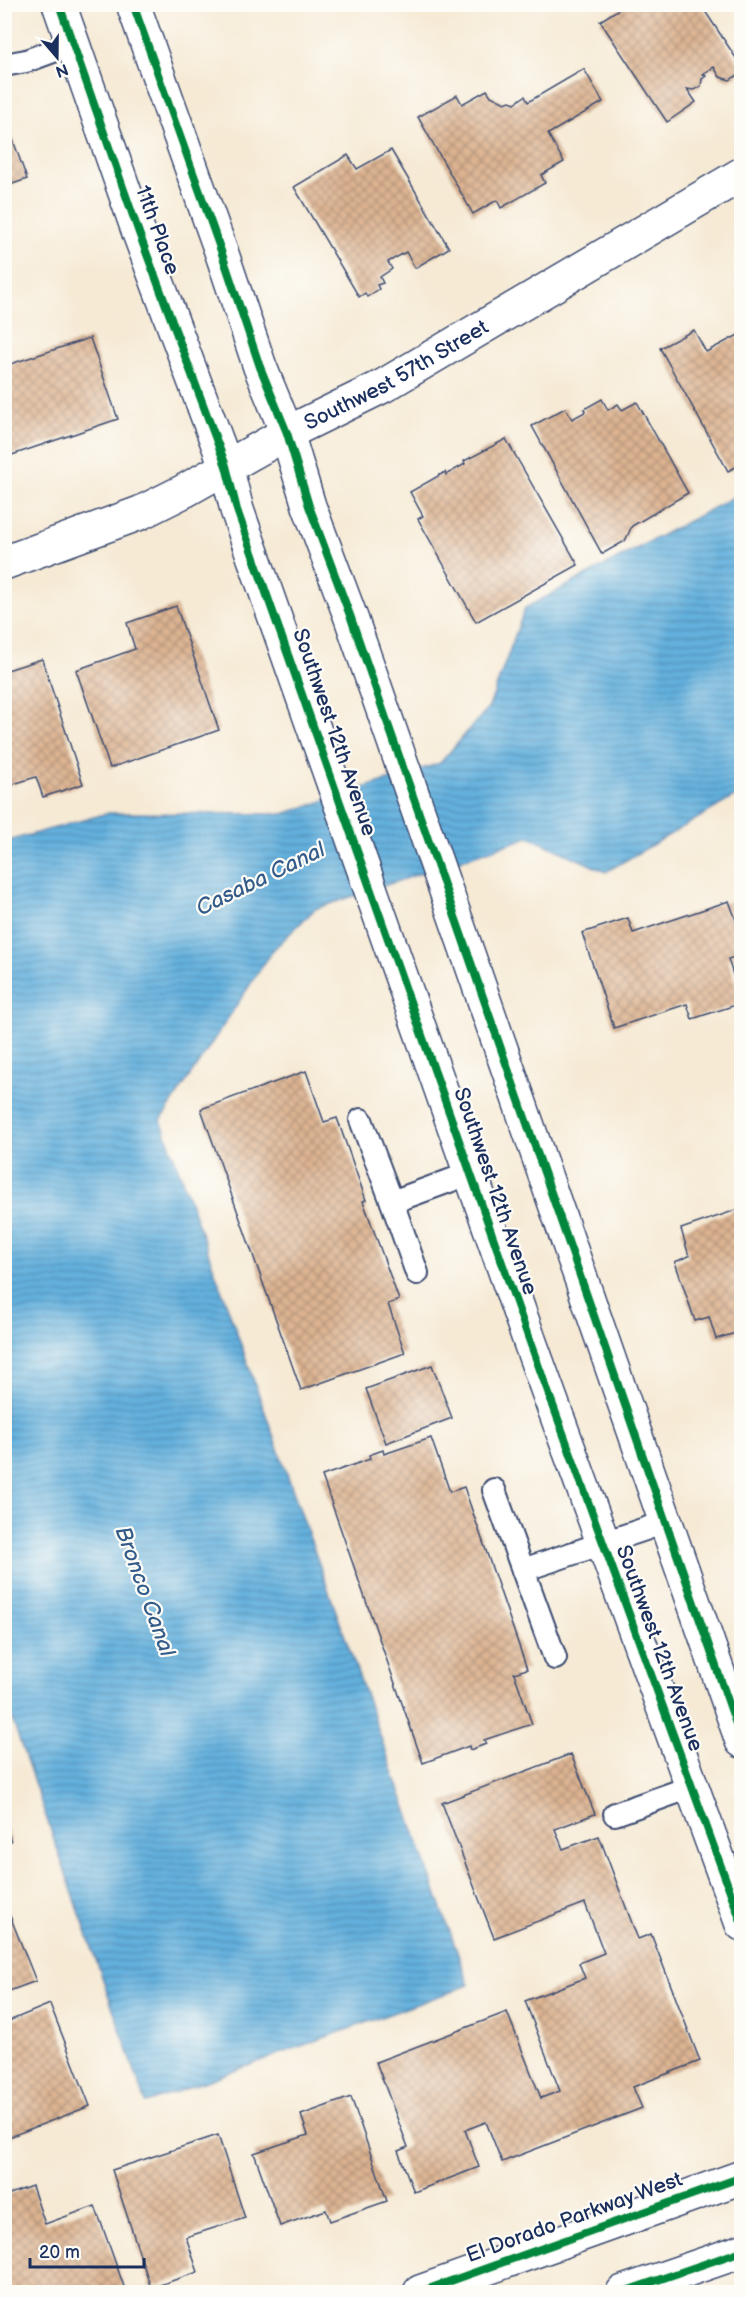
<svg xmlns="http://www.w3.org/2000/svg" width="746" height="2297" font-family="'Balsamiq Sans',sans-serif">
  <defs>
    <pattern id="water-rules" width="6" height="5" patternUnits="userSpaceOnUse" patternTransform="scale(1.5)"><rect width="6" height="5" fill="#63b0dd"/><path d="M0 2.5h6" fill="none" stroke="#5190b6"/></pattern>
    <pattern id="building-cross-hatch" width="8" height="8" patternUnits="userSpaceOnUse" patternTransform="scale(1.5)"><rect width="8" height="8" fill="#ddb491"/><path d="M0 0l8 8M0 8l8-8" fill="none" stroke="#b2937a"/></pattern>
  </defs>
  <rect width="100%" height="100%" fill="#fdfcf7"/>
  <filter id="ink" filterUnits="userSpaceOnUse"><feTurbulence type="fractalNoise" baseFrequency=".0167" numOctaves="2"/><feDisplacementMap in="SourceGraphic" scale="12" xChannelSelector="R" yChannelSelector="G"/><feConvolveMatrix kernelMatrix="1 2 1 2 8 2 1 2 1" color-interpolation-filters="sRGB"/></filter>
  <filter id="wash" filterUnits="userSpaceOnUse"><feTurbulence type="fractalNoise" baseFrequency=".008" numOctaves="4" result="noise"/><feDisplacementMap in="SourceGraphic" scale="24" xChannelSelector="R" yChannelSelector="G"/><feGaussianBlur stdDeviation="1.35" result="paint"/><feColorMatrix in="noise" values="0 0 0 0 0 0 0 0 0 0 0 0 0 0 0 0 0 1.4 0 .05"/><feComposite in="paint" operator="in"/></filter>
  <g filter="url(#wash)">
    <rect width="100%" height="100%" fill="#f6ead5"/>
    <path fill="url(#water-rules)" stroke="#3f709e" stroke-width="1.5" d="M 741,493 L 741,793 L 606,872 L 529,837 L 315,909 L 273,950 L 161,1120 L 469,1985 L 146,2103 L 5,1699 L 4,842 L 108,813 L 283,814 L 440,763 L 489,707 L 525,608 Z"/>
    <g id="blocks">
      <g fill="url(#building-cross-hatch)">
        <path d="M 625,5 L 701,5 L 740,64 L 739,74 L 730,80 L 720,77 L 714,67 L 703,74 L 706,76 L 702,79 L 701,86 L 694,90 L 687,89 L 696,102 L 667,122 L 600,21 Z"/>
        <path d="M 584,69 L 603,102 L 548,134 L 564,162 L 541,175 L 545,183 L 501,208 L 497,200 L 473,214 L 418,117 L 457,95 L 462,104 L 487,90 L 491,96 L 505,103 L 510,101 L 515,103 L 525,96 L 528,102 Z"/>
        <path d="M 4,115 L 27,179 L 4,187 Z"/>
        <path d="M 391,150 L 449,248 L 415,268 L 406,252 L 388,262 L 392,269 L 380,277 L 383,283 L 377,285 L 379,289 L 367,297 L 365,293 L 359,297 L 294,187 L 348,155 L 357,169 Z"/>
        <path d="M 694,330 L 706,352 L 742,333 L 742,464 L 728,471 L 660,348 Z"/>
        <path d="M 90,338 L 118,419 L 12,455 L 4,432 L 4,366 Z"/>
        <path d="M 602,399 L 608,410 L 618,404 L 622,410 L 637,402 L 688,493 L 632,526 L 625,541 L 602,554 L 532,426 L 565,408 L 572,419 L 585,412 L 584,409 Z"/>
        <path d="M 506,439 L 578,565 L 476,622 L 418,519 L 423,516 L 410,492 L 445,472 L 446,475 L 465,464 L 464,461 Z"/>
        <path d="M 176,606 L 219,730 L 110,768 L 76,670 L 135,649 L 127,623 Z"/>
        <path d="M 42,659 L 83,784 L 43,797 L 36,777 L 4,787 L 4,671 Z"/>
        <path d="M 729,901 L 742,936 L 742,955 L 728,959 L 742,1003 L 692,1019 L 687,1004 L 614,1028 L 582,933 L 628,918 L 633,933 Z"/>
        <path d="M 306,1071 L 324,1122 L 337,1118 L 366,1200 L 363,1201 L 399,1300 L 388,1304 L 405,1353 L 301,1390 L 201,1109 Z"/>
        <path d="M 742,1208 L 742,1331 L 716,1339 L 709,1317 L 695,1321 L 675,1262 L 689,1256 L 681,1229 Z"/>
        <path d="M 432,1365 L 452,1418 L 386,1443 L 366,1389 Z"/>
        <path d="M 431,1438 L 450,1492 L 464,1487 L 527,1669 L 514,1673 L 532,1724 L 484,1740 L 486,1744 L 470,1750 L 469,1746 L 423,1763 L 322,1476 L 370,1459 L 369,1455 L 383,1450 L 384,1454 Z"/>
        <path d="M 571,1754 L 595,1814 L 555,1829 L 563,1849 L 599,1836 L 638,1939 L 651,1934 L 700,2061 L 633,2087 L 642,2108 L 502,2162 L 486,2122 L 465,2130 L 479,2167 L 414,2192 L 398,2151 L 408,2147 L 376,2062 L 507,2012 L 541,2098 L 560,2091 L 525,2001 L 585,1978 L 579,1963 L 604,1953 L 585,1903 L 494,1938 L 442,1803 Z"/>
        <path d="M 4,1822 L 11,1841 L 4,1844 Z"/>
        <path d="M 4,1901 L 36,1981 L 4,1993 Z"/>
        <path d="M 50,2004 L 90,2106 L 4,2139 L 4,2023 Z"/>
        <path d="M 351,2097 L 387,2201 L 330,2221 L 326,2210 L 280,2226 L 254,2153 L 308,2135 L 301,2115 Z"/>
        <path d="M 218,2135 L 245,2218 L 186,2237 L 198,2272 L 151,2288 L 112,2170 Z"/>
        <path d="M 32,2186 L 45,2224 L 95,2206 L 126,2292 L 6,2292 L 4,2288 L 4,2196 Z"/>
      </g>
    </g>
  </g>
  <g filter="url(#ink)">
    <use href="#blocks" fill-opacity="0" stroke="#3c4b70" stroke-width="1.5"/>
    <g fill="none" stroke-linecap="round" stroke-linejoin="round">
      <defs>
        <g id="service">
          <path d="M 4,65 L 26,61 L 72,44"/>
          <path d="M 361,1120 L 392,1202"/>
          <path d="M 417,1273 L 392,1202 L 471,1173"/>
          <path d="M 494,1490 L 523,1570"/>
          <path d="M 555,1658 L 523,1570 L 666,1522"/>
          <path d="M 615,1814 L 691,1787"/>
        </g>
        <g id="minor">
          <path id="s1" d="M 4,563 L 140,513 L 184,491 L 287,433 L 383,386 L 742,174"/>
        </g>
        <g id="tertiary">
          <path d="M 59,4 L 139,233 L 226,466 L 237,510 L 531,1345 L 742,1924"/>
          <path d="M 133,4 L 221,251 L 260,367 L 287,433 L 309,506 L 351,618 L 742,1741"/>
          <path d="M 420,2292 L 742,2177"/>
          <path d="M 623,2292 L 742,2251"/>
        </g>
      </defs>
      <use href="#service" stroke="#3c4b70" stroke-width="26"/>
      <use href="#minor" stroke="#3c4b70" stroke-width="36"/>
      <use href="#tertiary" stroke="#3c4b70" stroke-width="36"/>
      <use href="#service" stroke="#fff" stroke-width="22"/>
      <use href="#minor" stroke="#fff" stroke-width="33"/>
      <use href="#tertiary" stroke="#fff" stroke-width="33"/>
      <defs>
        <g id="cycleway">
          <path d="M 59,4 L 139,233 L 226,466 L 237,510 L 531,1345 L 742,1924"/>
          <path d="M 133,4 L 221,251 L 260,367 L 287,433 L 309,506 L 351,618 L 742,1741"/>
          <path d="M 420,2292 L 742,2177"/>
          <path d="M 623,2292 L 742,2251"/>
        </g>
      </defs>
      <use href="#cycleway" stroke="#fdfcf7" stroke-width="11"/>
      <use href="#cycleway" stroke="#00873e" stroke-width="8"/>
    </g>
  </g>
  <g text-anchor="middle" stroke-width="4.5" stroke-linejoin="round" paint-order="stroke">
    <g font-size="21" fill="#1b2f5e" stroke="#fdfcf7">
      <text transform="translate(158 230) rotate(70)" y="7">11th Place</text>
      <text dy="7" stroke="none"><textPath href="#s1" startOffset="436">Southwest 57th Street</textPath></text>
      <text transform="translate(335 732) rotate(71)" y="7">Southwest 12th Avenue</text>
      <text transform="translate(496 1191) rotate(71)" y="7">Southwest 12th Avenue</text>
      <text transform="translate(660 1648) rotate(70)" y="7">Southwest 12th Avenue</text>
      <text transform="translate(574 2217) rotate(-20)" y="7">El Dorado Parkway West</text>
    </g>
    <g font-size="22" font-style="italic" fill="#345c8a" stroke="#fdfcf7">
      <text transform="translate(260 878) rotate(-26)" y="8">Casaba Canal</text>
      <text transform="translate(146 1591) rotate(70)" y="8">Bronco Canal</text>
    </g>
  </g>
  <rect width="746" height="2297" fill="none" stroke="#fdfcf7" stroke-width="24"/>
  <g transform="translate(57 57) rotate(160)" stroke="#fdfcf7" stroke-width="4.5" paint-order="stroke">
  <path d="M0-4.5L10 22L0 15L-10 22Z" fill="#1b2f5e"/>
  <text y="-9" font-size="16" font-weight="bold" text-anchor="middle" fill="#1b2f5e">N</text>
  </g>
  <path d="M30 2258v9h114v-9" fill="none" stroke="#1b2f5e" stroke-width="3"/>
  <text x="39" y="2258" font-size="18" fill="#1b2f5e" stroke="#fdfcf7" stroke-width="4.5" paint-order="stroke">20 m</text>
</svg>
